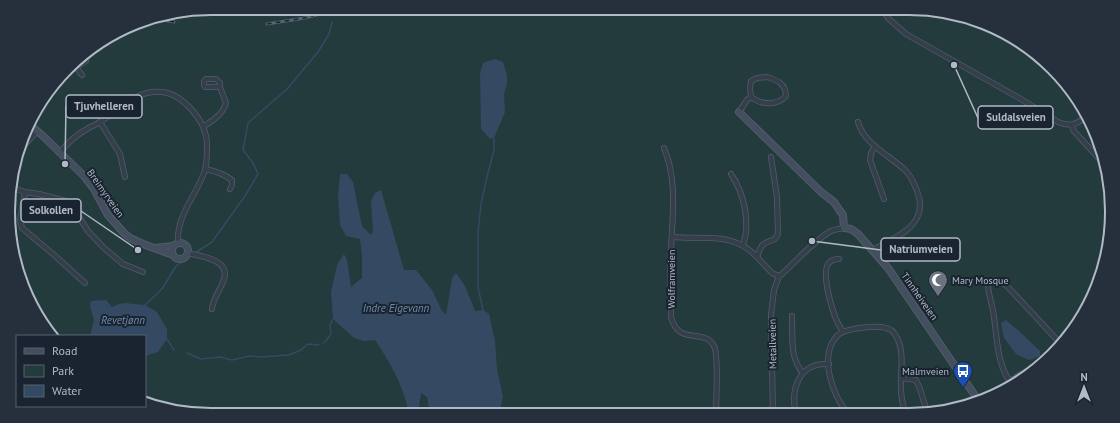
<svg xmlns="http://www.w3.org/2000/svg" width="1120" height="423" font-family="'PT Sans',sans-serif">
  <rect width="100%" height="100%" fill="#212e3b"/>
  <path fill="#233b3c" d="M 212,8 L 908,8 L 961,15 L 1033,50 L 1085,110 L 1110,185 L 1105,264 L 1085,313 L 1043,364 L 998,394 L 935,413 L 212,415 L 159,408 L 145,401 L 145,336 L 53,336 L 42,324 L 12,251 L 10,185 L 35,110 L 77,58 L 146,19 Z"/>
  <g fill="#344a63">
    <path d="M 495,59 L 503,62 L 507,75 L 507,84 L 504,94 L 505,112 L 494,138 L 490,139 L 481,129 L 480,73 L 483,63 Z"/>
    <path d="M 340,174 L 347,174 L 353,182 L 362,226 L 371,235 L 373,230 L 371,201 L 375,193 L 381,190 L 404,270 L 416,270 L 432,290 L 442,311 L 446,315 L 452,278 L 456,273 L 465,286 L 475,311 L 483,310 L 489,314 L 495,341 L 497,369 L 503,397 L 499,414 L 429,414 L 430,413 L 427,397 L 421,393 L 419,407 L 425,414 L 409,415 C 405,388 390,362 375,340 L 364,341 L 354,338 L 333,319 L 331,292 L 337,265 L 344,254 L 347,260 L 351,287 L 362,278 L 362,256 L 360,239 L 346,236 L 340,225 L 338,197 Z"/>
    <path d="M 106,300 L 112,307 L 119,304 L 125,303 L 145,305 L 157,312 L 167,329 L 167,339 L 158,352 L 145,356 L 145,336 L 90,336 L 94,320 L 90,307 L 91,301 Z"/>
    <path d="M 1006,320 L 1020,332 L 1040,351 L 1040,356 L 1029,360 L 1016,354 L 1004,338 L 1001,323 Z"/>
  </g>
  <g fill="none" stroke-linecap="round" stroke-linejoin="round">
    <g stroke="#344a63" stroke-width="1.5">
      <path d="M 195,253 L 212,242 L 245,196 L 258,174 L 253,163 L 243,150 L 248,123 L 287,89 L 318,52 L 329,34 L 332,22"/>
      <path d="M 145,305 L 162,289 L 176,266 L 192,255"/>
      <path d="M 483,310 L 478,287 L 478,232 L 481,204 L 487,177 L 494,150 L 494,138"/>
      <path d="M 50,333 L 58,335 L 91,335"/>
      <path d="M 167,339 L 174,350"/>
      <path d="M 323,343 L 326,341 L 331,334 L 330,325 L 333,319"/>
      <path d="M 187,353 L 201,359 L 220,357 L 232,360 L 249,356 L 262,357 L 289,355 L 301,350 L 308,344 L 319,345"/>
    </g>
    <defs>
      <g id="street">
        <path d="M 881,8 L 889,19 L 906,34 L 1019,98 L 1058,122 C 1069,127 1080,125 1086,114"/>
        <path d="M 76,67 L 82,75"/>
        <path d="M 65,74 L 86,61"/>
        <path d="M 767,77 C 777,80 786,84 786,96 C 777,106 761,105 751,97 L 750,88 L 751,81 L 757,78 Z"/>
        <path d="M 739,112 L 747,100 L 751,97"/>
        <path d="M 100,122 L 120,154 L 125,177"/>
        <path d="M 858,122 C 864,144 889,155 905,170 C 912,177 916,187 919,197 C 926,227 894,238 873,250"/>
        <path d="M 1072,125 L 1073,130 L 1103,163"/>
        <path d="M 204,126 C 213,121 223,114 226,103 L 220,87 L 220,83 L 216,79 L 206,79 L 204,81 L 204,85 L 205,87 L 220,87"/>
        <path d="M 875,146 L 871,153 L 870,160 L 884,199"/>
        <path d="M 23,147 L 37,131"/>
        <path d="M 664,148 C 678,181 672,218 671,252 C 670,274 671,295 671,317 C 679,347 704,327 714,346 C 719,355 716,400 716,414"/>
        <path d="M 60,153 C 67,143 76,135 87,129 C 91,126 96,125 100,122 C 120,110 136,89 162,92 C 174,93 184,101 192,110 C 201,121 207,131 207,146 C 207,153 207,162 205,170 C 199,190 183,207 179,228 C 178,233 178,238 178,243"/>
        <path d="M 205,169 C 215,171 224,174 232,180 L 232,185 L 230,189"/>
        <path d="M 731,174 C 744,193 751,223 743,245"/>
        <path d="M 10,187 L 25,192 L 39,194 L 66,201 L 75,211 L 88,231 L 104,248 L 123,264 L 143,272"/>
        <path d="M 25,192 L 20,220 L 22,228 L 53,254 L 85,283"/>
        <path d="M 672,237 C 704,240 733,231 757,257 C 762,243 762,244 775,239 L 778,234 L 777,197 L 771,157"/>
        <path d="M 187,253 C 202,256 233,260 223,282 C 219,292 213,299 212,309"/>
        <path d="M 757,257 L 772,273 L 779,276"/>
        <path d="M 839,259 C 835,259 831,260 828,264 C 821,276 834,321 843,331"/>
        <path d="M 792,316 C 793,334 789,358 803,373"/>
        <path d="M 1055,349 C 1060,339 1065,331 1075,325"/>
        <path d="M 901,378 L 916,380 L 920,389 L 927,412"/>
        <path d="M 1013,380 L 1008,379 C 997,360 997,338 994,317 C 993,307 989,297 988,286 L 991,281 L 998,280 L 1007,286 L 1058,341"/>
        <path d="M 1012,385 L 1013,380 L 1016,377 L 1045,361"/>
        <path d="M 848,413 C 832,396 818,354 838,335 C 845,328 877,325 886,328 C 891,329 895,333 897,338 C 905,353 900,373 901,389 C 901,398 903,405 905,413"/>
        <path d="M 773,414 L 771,315 L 774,290 L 779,276 L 782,274 C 795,262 816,239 831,231 C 835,229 839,229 844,228"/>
        <path d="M 796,414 C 790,389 799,362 829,364"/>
      </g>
      <g id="secondary">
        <path d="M 739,112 L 821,192 L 834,202 L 840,211 L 843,215 L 844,228 L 851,229 L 858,234 L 888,268 L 978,400"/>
        <path d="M 30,125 L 43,136 L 84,176 L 94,189 L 108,215 L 124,233 L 130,238 L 143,244 L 173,255"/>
        <circle cx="180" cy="251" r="8"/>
        <path d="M 155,248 L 173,246"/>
      </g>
    </defs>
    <use href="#street" stroke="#535d69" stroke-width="6"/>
    <use href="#secondary" stroke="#535d69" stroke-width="8"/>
    <use href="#street" stroke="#353f4b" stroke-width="4.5"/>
    <use href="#secondary" stroke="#434f5f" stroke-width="6"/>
    <defs>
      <g id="rail">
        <path d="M 152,18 L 174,22"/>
        <path d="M 267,24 L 305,18 L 342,8"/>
      </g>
    </defs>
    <use href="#rail" stroke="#576473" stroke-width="3"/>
    <use href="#rail" stroke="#1a2430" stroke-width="1.5" stroke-dasharray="4.5" stroke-linecap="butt"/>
  </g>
  <defs>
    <symbol id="mosque-pin" viewBox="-11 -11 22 30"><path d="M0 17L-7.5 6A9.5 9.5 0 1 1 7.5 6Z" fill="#6b7280" stroke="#1a2430"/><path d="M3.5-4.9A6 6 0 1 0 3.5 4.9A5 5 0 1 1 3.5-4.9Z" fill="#fff"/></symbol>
    <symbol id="bus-pin" viewBox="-11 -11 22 30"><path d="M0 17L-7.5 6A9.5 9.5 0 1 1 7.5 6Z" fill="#1a4fb4" stroke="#1a2430"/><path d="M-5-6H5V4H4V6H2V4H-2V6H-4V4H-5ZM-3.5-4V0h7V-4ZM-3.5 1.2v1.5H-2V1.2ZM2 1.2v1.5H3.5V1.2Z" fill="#fff"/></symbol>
  </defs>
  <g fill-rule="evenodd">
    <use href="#mosque-pin" x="927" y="269" width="22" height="30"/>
    <use href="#bus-pin" x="952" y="360" width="22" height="30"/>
  </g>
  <g text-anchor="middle" stroke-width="4" stroke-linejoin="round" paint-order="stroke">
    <g font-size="10" fill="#b0bac7" stroke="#1a2430">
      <text transform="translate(106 193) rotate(55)" y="4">Breimyrveien</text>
      <text transform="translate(671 279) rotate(-90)" y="4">Wolframveien</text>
      <text transform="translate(920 296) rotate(55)" y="4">Tinnheiveien</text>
      <text transform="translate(772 344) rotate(-91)" y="4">Metallveien</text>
    </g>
    <g font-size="10" fill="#b0bac7" stroke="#1a2430" text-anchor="start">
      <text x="952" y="284">Mary Mosque</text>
      <text x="949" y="375" text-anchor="end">Malmveien</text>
    </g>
    <g font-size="11" font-style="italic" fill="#708cac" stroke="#1a2430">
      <text x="396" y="312">Indre Eigevann</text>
      <text x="123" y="324">Revetjønn</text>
    </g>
  </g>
  <path d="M0 0H1120V423H0ZM211 15H909A196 196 0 0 1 1105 211V212A196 196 0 0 1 909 408H211A196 196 0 0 1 15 212V211A196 196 0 0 1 211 15Z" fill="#26303c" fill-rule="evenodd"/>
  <path fill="none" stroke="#b0bac7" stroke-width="2" d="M211 15H909A196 196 0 0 1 1105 211V212A196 196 0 0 1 909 408H211A196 196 0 0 1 15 212V211A196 196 0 0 1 211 15Z"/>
  <path fill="none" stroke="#b0bac7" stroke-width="1.5" d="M65 164L66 106M954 65L978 118M138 250L81 211M812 241L881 250"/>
  <g fill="#b0bac7" stroke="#1a2430" stroke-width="1.5">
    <circle cx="65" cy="164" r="4"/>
    <circle cx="954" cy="65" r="4"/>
    <circle cx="138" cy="250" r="4"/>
    <circle cx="812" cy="241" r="4"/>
  </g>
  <g fill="#1a2430" stroke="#b0bac7" stroke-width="1.5">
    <rect x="66" y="95" width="76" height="23" rx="4"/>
    <rect x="978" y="106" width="75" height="23" rx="4"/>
    <rect x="21" y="199" width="60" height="23" rx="4"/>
    <rect x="881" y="238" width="79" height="23" rx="4"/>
  </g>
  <g font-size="11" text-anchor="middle" font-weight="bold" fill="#b0bac7">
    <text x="104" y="110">Tjuvhelleren</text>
    <text x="1016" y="121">Suldalsveien</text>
    <text x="51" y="214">Solkollen</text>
    <text x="921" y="253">Natriumveien</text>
  </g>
  <rect x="16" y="335" width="130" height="72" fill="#1a2430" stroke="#56606c"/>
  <rect x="24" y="348" width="20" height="6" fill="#434f5f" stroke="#56606c"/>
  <text x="52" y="355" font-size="12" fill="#b0bac7">Road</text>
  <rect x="24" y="365" width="20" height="12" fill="#233b3c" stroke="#56606c"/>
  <text x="52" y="375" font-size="12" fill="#b0bac7">Park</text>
  <rect x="24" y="385" width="20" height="12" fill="#344a63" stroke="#56606c"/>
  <text x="52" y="395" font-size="12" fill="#b0bac7">Water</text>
  <g transform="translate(1084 387)" stroke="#1a2430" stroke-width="3" paint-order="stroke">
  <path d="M0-3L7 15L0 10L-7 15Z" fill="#b0bac7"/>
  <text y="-6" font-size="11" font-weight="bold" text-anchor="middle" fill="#b0bac7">N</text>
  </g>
</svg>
